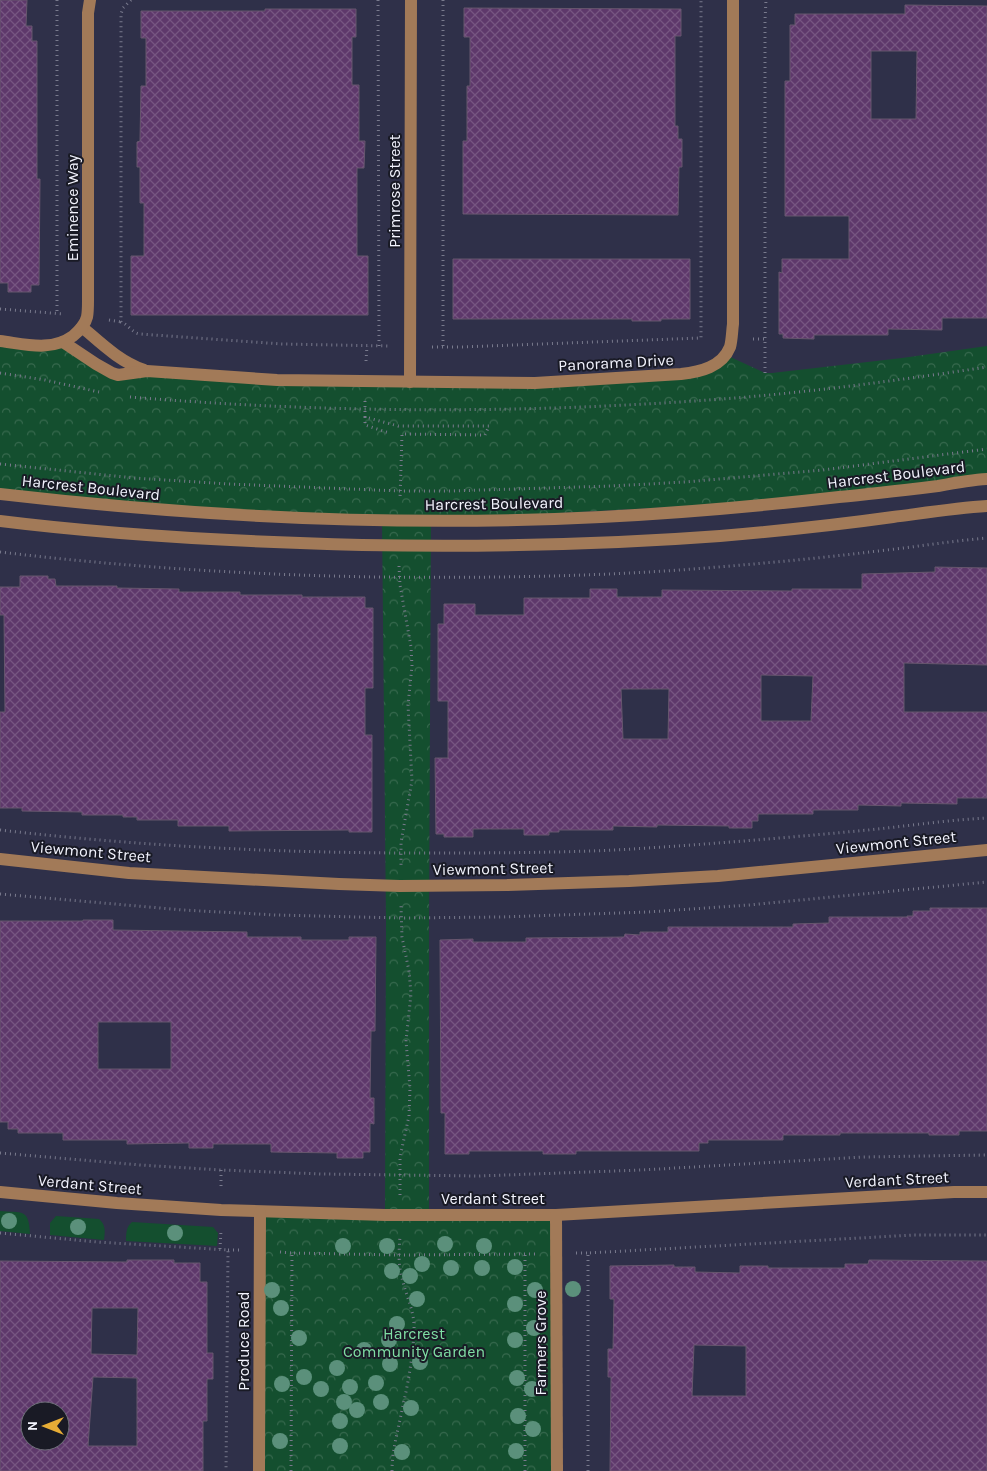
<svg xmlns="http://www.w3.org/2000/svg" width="987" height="1471" font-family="Karla,sans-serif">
  <defs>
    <pattern id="park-crowns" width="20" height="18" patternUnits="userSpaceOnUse" patternTransform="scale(1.25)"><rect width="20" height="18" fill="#144f2f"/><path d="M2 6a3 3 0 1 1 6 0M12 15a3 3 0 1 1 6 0" fill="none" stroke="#37694e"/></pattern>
    <pattern id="building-cross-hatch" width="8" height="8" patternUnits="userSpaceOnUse" patternTransform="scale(1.25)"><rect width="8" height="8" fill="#5e386b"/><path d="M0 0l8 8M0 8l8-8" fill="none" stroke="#765581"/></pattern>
  </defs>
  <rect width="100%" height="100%" fill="#2f3049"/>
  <g fill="#144f2f">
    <path d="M 0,1211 C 22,1213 29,1208 30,1234 L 0,1231 Z"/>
    <path d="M 56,1216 L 99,1219 C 106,1225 105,1231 104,1240 L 50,1235 L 50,1223 Z"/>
    <path d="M 132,1222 L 213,1227 L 218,1233 L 217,1246 L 126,1241 C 126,1234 126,1227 132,1222 Z"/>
  </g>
  <path fill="url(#park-crowns)" d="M 0,340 L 58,344 L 104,369 L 366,382 L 681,374 L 726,355 L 765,373 L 772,373 L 902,358 L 987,346 L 987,479 L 837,498 L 431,520 L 429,924 L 429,1214 L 556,1215 L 557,1471 L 259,1471 L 260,1212 L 385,1214 L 386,922 L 382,520 L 0,494 Z"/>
  <g fill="url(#building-cross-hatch)" stroke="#67566e" fill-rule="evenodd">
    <path d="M 0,0 L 27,0 L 26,26 L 32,26 L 32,41 L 37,41 L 37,179 L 40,179 L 39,285 L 31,285 L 31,292 L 8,292 L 8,283 L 0,283 Z"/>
    <path d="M 905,5 L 987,6 L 987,318 L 942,318 L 942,330 L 888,329 L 888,335 L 814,335 L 814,339 L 783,338 L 783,334 L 779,334 L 779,272 L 782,273 L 782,259 L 849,259 L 849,216 L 785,216 L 785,81 L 790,81 L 790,25 L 795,25 L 795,14 L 905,14 ZM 871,51 L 917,51 L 916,119 L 871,119 Z"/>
    <path d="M 464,8 L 681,9 L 681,36 L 675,36 L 675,126 L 678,126 L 678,139 L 682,139 L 682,167 L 679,167 L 678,215 L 463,214 L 463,141 L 467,141 L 467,86 L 470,86 L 470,37 L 464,37 Z"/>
    <path d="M 265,9 L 356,9 L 356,37 L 352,37 L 352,85 L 359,85 L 359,141 L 365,141 L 364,168 L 357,168 L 357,256 L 368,256 L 368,315 L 131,315 L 131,256 L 144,256 L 144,203 L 140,203 L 140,167 L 137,167 L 137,142 L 140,141 L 141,86 L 146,86 L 146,38 L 141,38 L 141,11 L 265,11 Z"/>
    <path d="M 453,259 L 690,259 L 690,319 L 661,319 L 661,321 L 632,321 L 632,319 L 453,319 Z"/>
    <path d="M 935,567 L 987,568 L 987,665 L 904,663 L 904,712 L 987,712 L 987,798 L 957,798 L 957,804 L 901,803 L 901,806 L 858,805 L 858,810 L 813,810 L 813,814 L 758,814 L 758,821 L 752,821 L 752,828 L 729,828 L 729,826 L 657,825 L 657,827 L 613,826 L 613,830 L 559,830 L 559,832 L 549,832 L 549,835 L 524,835 L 524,829 L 473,829 L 473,837 L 444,837 L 444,834 L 436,834 L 435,758 L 448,758 L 448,701 L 438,701 L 438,624 L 444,624 L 444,604 L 475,604 L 475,615 L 524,615 L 524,598 L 590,598 L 590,589 L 617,589 L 617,597 L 662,597 L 662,590 L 792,591 L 792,589 L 862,589 L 862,574 L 935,572 ZM 761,675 L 813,676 L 811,721 L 761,721 ZM 621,689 L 669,689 L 668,739 L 623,739 Z"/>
    <path d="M 20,576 L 48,576 L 48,579 L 55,579 L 56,586 L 117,586 L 117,588 L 179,589 L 179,592 L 240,592 L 240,595 L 302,595 L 302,597 L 365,597 L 365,608 L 373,608 L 373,688 L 365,688 L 365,735 L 372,735 L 372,832 L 349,832 L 349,830 L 229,831 L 229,826 L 178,826 L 178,820 L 137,820 L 137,817 L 123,817 L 123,815 L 82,815 L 82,812 L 22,811 L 22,808 L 0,808 L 0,712 L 5,712 L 4,615 L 0,615 L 0,587 L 20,587 Z"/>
    <path d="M 930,908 L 987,908 L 987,1131 L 959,1131 L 959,1135 L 929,1135 L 929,1133 L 840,1133 L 840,1135 L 783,1135 L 783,1140 L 708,1140 L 708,1143 L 699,1143 L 699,1151 L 576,1151 L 576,1154 L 543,1154 L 543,1151 L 469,1151 L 469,1154 L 445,1154 L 445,1113 L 441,1113 L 440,940 L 473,939 L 473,942 L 526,942 L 526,938 L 624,937 L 625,934 L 640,935 L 640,932 L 668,932 L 668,927 L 793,927 L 793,924 L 829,923 L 829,917 L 907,917 L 907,916 L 913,916 L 913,911 L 930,911 Z"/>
    <path d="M 83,920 L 113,920 L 113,930 L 247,932 L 247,937 L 301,937 L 301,940 L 349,940 L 349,937 L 376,937 L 375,1031 L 371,1031 L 370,1098 L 374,1098 L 374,1124 L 370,1123 L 370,1152 L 363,1152 L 363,1158 L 337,1158 L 337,1153 L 271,1152 L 271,1144 L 213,1144 L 213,1148 L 189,1148 L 189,1143 L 127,1144 L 127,1140 L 63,1140 L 63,1133 L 18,1133 L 18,1129 L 8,1129 L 8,1122 L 0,1122 L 0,921 L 83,921 ZM 98,1022 L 171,1022 L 171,1069 L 98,1069 Z"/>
    <path d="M 127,1260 L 174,1260 L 174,1263 L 200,1263 L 200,1282 L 207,1282 L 207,1353 L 213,1353 L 213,1379 L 207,1379 L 207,1421 L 203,1421 L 203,1471 L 0,1471 L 0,1261 L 127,1262 ZM 92,1308 L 138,1308 L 137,1355 L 91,1354 ZM 93,1377 L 137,1378 L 137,1446 L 88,1446 ZM 30,1411 L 60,1411 L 60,1441 L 30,1441 Z"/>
    <path d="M 869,1260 L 987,1261 L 987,1471 L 610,1471 L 611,1377 L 608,1377 L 608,1349 L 613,1349 L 614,1299 L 610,1299 L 610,1266 L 674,1265 L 674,1267 L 695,1267 L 695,1272 L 740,1273 L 740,1266 L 768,1266 L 768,1268 L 845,1268 L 845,1264 L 868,1264 ZM 694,1345 L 746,1346 L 746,1396 L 692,1396 Z"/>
  </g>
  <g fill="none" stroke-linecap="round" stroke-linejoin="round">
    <g stroke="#797a8d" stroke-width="3" stroke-dasharray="1 4" stroke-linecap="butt">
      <path d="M 57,0 L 57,314"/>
      <path d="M 131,0 L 123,8 L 121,14 L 121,322 C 128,324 132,333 140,334 L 282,344 L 389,346"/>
      <path d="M 378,0 L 379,346"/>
      <path d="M 443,0 L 443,347"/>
      <path d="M 0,309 L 64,314"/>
      <path d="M 109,320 L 121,322"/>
      <path d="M 753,339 L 765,339"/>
      <path d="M 432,347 L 461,347 L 701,338 L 701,0"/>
      <path d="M 366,361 L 367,346"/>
      <path d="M 0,373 L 45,380 L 99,392"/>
      <path d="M 765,373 L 765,20 L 766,0"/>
      <path d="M 130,397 C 336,414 542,414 747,397 C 827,390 907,379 987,367"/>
      <path d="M 365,401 L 365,417 L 398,426 L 489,426 L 485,435 L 402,434 L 400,499"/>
      <path d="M 365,417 L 365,425 L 389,433"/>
      <path d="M 0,464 L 134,478 L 229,484 L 400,491 L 450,491 L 611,486 L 685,482 L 823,470 L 987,449"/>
      <path d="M 0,552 C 125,567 251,575 377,577 C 478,578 579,577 680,570 C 746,565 813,559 878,551 C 915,547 951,541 987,538"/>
      <path d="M 399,566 L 400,585 L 411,647 L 412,666 L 408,705 L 412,781 L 401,842 L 401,865"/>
      <path d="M 0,830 C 138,846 278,853 417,853 C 483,853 549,853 616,850 C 700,845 784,838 868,830 C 908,826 947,820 987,818"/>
      <path d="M 0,894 L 183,910 L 276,915 L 401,918 L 501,917 L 648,912 L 749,905 L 987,882"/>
      <path d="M 0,1153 L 140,1165 L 221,1170 L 321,1174 L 479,1176 L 642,1170 L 863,1157 L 987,1155"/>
      <path d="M 221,1170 L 221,1190"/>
      <path d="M 400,1195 L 400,1157 L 409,1116 L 410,1088 L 406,1041 L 411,994 L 409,971 L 402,937 L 401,906"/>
      <path d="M 0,1233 L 97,1242 L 228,1250 L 226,1471"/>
      <path d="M 220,1249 L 221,1230"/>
      <path d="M 228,1250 L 239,1250"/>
      <path d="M 280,1252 L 292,1253"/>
      <path d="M 576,1253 L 588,1253"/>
      <path d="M 291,1471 L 292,1253 L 399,1255 L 536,1254"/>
      <path d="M 392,1471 C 392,1450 398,1431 402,1410 C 408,1384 413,1357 414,1330 C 415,1312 406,1296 402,1278 C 398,1265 399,1250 400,1236"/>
      <path d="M 525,1471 L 525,1254"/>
      <path d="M 588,1471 L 588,1253 L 914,1235 L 987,1235"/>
    </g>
    <g stroke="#a27a58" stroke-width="12">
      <path d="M 82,327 C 102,344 119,361 144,370"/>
      <path d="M 0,341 C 25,344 51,352 73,336 C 79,331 85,325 87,317 C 88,312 88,306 88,301 L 88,13 L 90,0"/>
      <path d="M 63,342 L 96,364 L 112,373 L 118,375 L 147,371 L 277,380 L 535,383 L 681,374 C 700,372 722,367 730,347 C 732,340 732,331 733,324 L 733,0"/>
      <path d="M 410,382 L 411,0"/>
      <path d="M 0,494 C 199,517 400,527 601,517 C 680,513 760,506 839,497 C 872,494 905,490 938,486 C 954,483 970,480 987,479"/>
      <path d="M 0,521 C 120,536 241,542 362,545 C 481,547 601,545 720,536 C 778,531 836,525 893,517 C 924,513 956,508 987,506"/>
      <path d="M 0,859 L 129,873 L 339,884 L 400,886 L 507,885 L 629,881 L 718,876 L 987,850"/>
      <path d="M 0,1192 L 117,1203 L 221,1210 L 385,1215 L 556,1215 L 954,1192 L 987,1192"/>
      <path d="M 556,1215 L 557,1471"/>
      <path d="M 259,1471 L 260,1212"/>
    </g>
  </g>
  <g fill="#5b907b">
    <circle cx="9" cy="1221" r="8"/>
    <circle cx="78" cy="1227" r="8"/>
    <circle cx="175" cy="1233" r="8"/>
    <circle cx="445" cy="1244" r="8"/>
    <circle cx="343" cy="1246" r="8"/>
    <circle cx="387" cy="1246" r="8"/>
    <circle cx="484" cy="1246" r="8"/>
    <circle cx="422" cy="1264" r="8"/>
    <circle cx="515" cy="1267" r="8"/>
    <circle cx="451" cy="1268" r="8"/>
    <circle cx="482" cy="1268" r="8"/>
    <circle cx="392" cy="1271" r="8"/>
    <circle cx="410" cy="1276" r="8"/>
    <circle cx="573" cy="1289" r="8"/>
    <circle cx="272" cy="1290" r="8"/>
    <circle cx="535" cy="1290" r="8"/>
    <circle cx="417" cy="1299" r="8"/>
    <circle cx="515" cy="1304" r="8"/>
    <circle cx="281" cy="1308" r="8"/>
    <circle cx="397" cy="1324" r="8"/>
    <circle cx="534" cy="1328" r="8"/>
    <circle cx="299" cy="1338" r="8"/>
    <circle cx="389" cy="1340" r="8"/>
    <circle cx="515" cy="1340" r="8"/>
    <circle cx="364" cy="1350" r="8"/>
    <circle cx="420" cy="1362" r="8"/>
    <circle cx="390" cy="1364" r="8"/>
    <circle cx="337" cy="1368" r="8"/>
    <circle cx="304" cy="1377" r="8"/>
    <circle cx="517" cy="1378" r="8"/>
    <circle cx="376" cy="1383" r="8"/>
    <circle cx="282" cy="1384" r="8"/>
    <circle cx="350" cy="1387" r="8"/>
    <circle cx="321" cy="1389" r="8"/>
    <circle cx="532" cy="1389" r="8"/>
    <circle cx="344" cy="1402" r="8"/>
    <circle cx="381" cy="1402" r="8"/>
    <circle cx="411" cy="1408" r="8"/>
    <circle cx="357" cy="1410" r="8"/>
    <circle cx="518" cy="1416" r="8"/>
    <circle cx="340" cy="1421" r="8"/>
    <circle cx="533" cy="1429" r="8"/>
    <circle cx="280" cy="1441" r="8"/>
    <circle cx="340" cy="1446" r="8"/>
    <circle cx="516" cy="1451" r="8"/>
    <circle cx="402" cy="1452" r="8"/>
  </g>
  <g text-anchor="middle" stroke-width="4" stroke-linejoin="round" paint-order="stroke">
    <g font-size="16" fill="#f2f3fd" stroke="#191a25">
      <text transform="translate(394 191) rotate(-90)" y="6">Primrose Street</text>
      <text transform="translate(72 208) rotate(-90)" y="6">Eminence Way</text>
      <text transform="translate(616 362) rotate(-3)" y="6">Panorama Drive</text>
      <text transform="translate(896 474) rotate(-7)" y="6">Harcrest Boulevard</text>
      <text transform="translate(91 487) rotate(6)" y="6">Harcrest Boulevard</text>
      <text transform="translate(494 503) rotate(-1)" y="6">Harcrest Boulevard</text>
      <text transform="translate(896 842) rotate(-6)" y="6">Viewmont Street</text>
      <text transform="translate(91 851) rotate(5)" y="6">Viewmont Street</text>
      <text transform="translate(493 868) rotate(-1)" y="6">Viewmont Street</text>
      <text transform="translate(897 1179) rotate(-3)" y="6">Verdant Street</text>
      <text transform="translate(90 1184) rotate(5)" y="6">Verdant Street</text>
      <text x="493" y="1204">Verdant Street</text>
      <text transform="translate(243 1341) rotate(-90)" y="6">Produce Road</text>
      <text transform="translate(540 1343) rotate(-90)" y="6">Farmers Grove</text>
    </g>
    <g font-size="16" fill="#7fdea4" stroke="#191a25">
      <text x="414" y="1339">Harcrest<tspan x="414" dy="18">Community Garden</tspan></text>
    </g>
  </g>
  <g transform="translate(45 1426) rotate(270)"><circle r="24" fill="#191a25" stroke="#70717b"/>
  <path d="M0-4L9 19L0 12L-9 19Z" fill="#e6ac36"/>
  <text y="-8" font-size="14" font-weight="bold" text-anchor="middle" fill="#f2f3fd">N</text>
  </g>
</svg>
